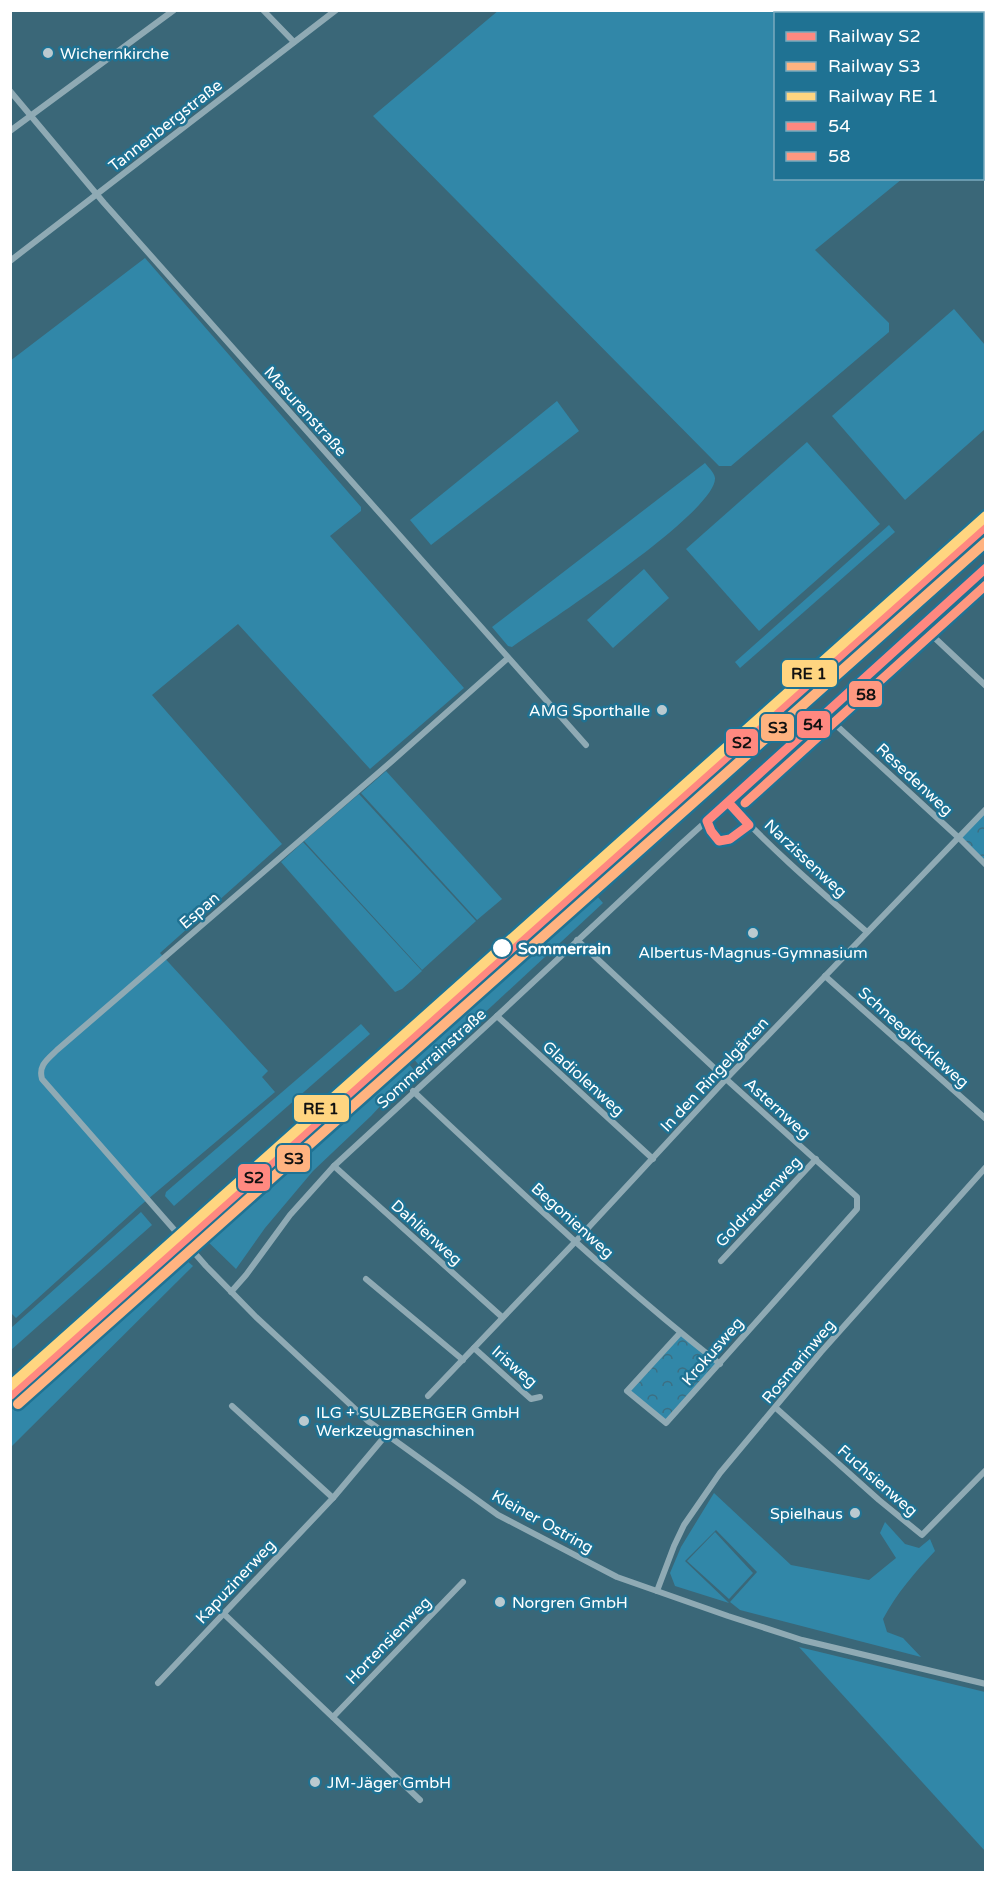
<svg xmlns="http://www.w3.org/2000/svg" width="996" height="1883" font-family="'Varela Round',sans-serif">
  <defs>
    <pattern id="park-crowns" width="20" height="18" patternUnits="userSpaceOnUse" patternTransform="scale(1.5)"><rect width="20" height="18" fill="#3187a8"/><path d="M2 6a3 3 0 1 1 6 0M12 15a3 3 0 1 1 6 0" fill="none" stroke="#3c6f83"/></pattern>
  </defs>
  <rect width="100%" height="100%" fill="#3a6778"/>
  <g fill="#3187a8">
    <path d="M 499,10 L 969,11 L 966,14 L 776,14 L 776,178 L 902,179 L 815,250 L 889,323 L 889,332 L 731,466 L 719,466 L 373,116 Z"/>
    <path d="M 145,258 L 361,507 L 361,511 L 330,536 L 464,688 L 370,769 L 238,624 L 152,695 L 282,844 L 160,953 L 268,1071 L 262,1077 L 275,1092 L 141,1205 L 16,1318 L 10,1312 L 10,361 Z"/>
    <path d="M 954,309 L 985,345 L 985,429 L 905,500 L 832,416 Z"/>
    <path d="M 557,401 L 579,431 L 431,545 L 410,520 Z"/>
    <path d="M 807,442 L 880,524 L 759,631 L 686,549 Z"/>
    <path d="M 705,463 C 708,467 714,472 715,478 C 717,512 544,624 512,647 L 508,646 L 492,627 Z"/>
    <path d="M 889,525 L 895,532 L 740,668 L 735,662 Z"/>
    <path d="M 644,569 L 669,598 L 613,648 L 587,620 Z"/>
    <path d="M 386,771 L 502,899 L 477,920 L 361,793 Z"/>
    <path d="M 359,794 L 476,921 L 422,970 L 304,841 Z"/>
    <path d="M 303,842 L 422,971 L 402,989 L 395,992 L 281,862 Z"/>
    <path d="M 591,889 L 603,903 L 423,1070 L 408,1052 Z"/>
    <path d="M 361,1024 L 370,1034 L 174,1206 L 165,1196 L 166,1192 Z"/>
    <path d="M 403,1057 L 414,1070 L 371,1116 L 313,1171 L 265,1228 L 236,1269 L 199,1233 L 377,1072 L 381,1076 Z"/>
    <path d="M 141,1212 L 152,1225 L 11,1350 L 11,1328 Z"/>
    <path d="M 179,1254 L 193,1266 L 11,1447 L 11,1404 Z"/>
    <path d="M 714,1493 L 791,1565 L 869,1580 L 896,1558 L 880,1533 L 885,1522 L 905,1544 L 919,1548 L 930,1539 L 935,1551 C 915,1572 897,1593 883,1619 L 887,1632 L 903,1638 L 921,1657 L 740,1610 L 730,1602 L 757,1572 L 716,1530 L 685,1561 L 729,1603 L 675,1586 L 670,1573 L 681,1547 Z"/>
    <path d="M 715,1532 L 753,1573 L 729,1599 L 687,1561 Z"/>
    <path d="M 799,1647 L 985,1692 L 985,1851 Z"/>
  </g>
  <g fill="url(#park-crowns)">
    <path d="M 985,809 L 985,865 L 959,838 Z"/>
    <path d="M 680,1333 L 720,1364 L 666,1423 L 627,1391 Z"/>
  </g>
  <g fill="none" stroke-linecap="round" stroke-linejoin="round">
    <g stroke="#8faab4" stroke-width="6">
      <path d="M 263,10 L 294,42"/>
      <path d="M 10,91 L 104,203 L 586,745"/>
      <path d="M 10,131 L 174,10"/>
      <path d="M 10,261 L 336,10"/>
      <path d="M 922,626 L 986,686"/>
      <path d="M 508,658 L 391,762 L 57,1050 C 48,1059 38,1065 42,1079 L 206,1266 L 256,1317 L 368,1421 L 498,1515 L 617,1577 L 728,1616 L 802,1640 L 986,1684"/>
      <path d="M 824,714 L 959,838 L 986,865"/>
      <path d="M 728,802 C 771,849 819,890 867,932"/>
      <path d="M 577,940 L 726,1079 L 857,1197 L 857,1209 L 666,1423 L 627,1391 L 680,1333"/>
      <path d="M 825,976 L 986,1119"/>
      <path d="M 497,1016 L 653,1159"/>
      <path d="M 413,1091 C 513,1185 612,1279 720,1364"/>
      <path d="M 334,1166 L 502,1317"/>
      <path d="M 721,1261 L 816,1159"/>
      <path d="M 366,1279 L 463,1360"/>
      <path d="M 231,1292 L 246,1275 L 290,1215 L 334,1166 L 497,1016 L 680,845 L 986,568"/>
      <path d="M 474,1348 L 531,1399 L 540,1397"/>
      <path d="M 428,1396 L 576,1241 L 726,1079 L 986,809"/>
      <path d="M 232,1406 L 333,1498"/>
      <path d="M 776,1408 L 879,1500 L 922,1535 L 986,1470"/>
      <path d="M 657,1591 L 674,1546 L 684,1525 L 720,1473 L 821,1352 L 986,1167"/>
      <path d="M 224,1614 L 420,1800"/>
      <path d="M 158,1683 L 333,1498 L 386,1435"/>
      <path d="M 333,1717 L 463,1582"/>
    </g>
    <defs>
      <path id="bus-1" d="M 728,802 L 749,825 L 730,839 L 719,841 L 711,831 L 707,821 L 986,568"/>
      <path id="bus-2" d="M 745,803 L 986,585"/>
    </defs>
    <use href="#bus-1" stroke="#1f7293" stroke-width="14"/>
    <use href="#bus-2" stroke="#1f7293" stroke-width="14"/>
    <use href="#bus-1" stroke="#ff8880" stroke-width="9"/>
    <use href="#bus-2" stroke="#ff9880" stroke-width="9"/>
    <defs>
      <path id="rail-1" d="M 10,1395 L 986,525"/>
      <path id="rail-2" d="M 18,1404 L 986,542"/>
      <path id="rail-3" d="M 10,1386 L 986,516"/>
    </defs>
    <use href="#rail-1" stroke="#1f7293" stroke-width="15"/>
    <use href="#rail-2" stroke="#1f7293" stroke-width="15"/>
    <use href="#rail-3" stroke="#1f7293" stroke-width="15"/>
    <use href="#rail-1" stroke="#ff8980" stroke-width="10"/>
    <use href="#rail-2" stroke="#ffb380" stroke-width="10"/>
    <use href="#rail-3" stroke="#ffd580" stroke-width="10"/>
  </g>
  <g fill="#bacad0" stroke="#1f7293" stroke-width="2">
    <circle cx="48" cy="53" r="6"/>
    <circle cx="662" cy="710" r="6"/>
    <circle cx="753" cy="933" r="6"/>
    <circle cx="304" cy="1421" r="6"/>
    <circle cx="855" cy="1513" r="6"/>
    <circle cx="500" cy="1602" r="6"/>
    <circle cx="315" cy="1782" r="6"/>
  </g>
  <circle fill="#fff" stroke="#1f7293" stroke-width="2" cx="502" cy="948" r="10"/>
  <g text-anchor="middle" stroke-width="5" stroke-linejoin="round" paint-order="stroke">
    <g font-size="16" fill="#fff" stroke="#1f7293" text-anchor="start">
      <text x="60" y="59">Wichernkirche</text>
      <text x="650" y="716" text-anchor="end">AMG Sporthalle</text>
      <text x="753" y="958" text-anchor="middle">Albertus-Magnus-Gymnasium</text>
      <text x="316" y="1418">ILG + SULZBERGER GmbH<tspan x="316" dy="18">Werkzeugmaschinen</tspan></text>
      <text x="843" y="1519" text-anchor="end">Spielhaus</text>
      <text x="512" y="1608">Norgren GmbH</text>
      <text x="327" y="1788">JM-Jäger GmbH</text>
    </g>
    <g font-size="16" fill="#fff" stroke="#1f7293">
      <text transform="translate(165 125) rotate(-38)" y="6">Tannenbergstraße</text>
      <text transform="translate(306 411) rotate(48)" y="6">Masurenstraße</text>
      <text transform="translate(915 779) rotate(43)" y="6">Resedenweg</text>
      <text transform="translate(806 858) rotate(43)" y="6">Narzissenweg</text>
      <text transform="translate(199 910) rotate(-41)" y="6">Espan</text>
      <text transform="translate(914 1037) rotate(42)" y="6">Schneeglöckleweg</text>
      <text transform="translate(431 1058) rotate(-42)" y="6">Sommerrainstraße</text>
      <text transform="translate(714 1074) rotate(-47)" y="6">In den Ringelgärten</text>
      <text transform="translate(584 1078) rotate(42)" y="6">Gladiolenweg</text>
      <text transform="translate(778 1108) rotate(42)" y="6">Asternweg</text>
      <text transform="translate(758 1201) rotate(-47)" y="6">Goldrautenweg</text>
      <text transform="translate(573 1220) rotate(42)" y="6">Begonienweg</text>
      <text transform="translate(427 1232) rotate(42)" y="6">Dahlienweg</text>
      <text transform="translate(712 1351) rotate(-49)" y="6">Krokusweg</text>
      <text transform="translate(798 1361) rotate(-50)" y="6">Rosmarinweg</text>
      <text transform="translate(515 1366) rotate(41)" y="6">Irisweg</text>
      <text transform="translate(878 1480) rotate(41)" y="6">Fuchsienweg</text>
      <text transform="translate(543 1521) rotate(29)" y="6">Kleiner Ostring</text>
      <text transform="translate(235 1581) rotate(-47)" y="6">Kapuzinerweg</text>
      <text transform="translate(388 1640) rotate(-46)" y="6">Hortensienweg</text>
    </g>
    <g font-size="16" font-weight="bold" fill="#fff" stroke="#1f7293" text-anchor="start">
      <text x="518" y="954">Sommerrain</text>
    </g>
  </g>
  <g stroke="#1f7293" stroke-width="2">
    <rect x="781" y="659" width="57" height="29" rx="6" fill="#ffd580"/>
    <rect x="848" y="680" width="35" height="28" rx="6" fill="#ff9880"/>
    <rect x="796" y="710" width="35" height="29" rx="6" fill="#ff8880"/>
    <rect x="760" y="713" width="35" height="29" rx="6" fill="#ffb380"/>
    <rect x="725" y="728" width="34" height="29" rx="6" fill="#ff8980"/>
    <rect x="293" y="1094" width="57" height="29" rx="6" fill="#ffd580"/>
    <rect x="276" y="1144" width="35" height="29" rx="6" fill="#ffb380"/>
    <rect x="237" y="1163" width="34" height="29" rx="6" fill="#ff8980"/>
  </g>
  <g font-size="16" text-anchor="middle" font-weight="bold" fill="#111">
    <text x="809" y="679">RE 1</text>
    <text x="866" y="700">58</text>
    <text x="813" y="730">54</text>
    <text x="778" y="733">S3</text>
    <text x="742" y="748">S2</text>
    <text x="321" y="1114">RE 1</text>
    <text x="294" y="1164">S3</text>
    <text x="254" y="1183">S2</text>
  </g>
  <rect width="996" height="1883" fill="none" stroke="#ffffff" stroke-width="24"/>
  <rect x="774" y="12" width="210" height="168" fill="#1f7293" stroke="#79aabe" stroke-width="1.5"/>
  <rect x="786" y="32" width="30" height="9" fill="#ff8980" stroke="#79aabe" stroke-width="1.5"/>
  <text x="828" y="42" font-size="18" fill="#ffffff">Railway S2</text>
  <rect x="786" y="62" width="30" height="9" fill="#ffb380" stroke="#79aabe" stroke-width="1.5"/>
  <text x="828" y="72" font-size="18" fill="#ffffff">Railway S3</text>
  <rect x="786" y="92" width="30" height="9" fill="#ffd580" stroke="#79aabe" stroke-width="1.5"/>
  <text x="828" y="102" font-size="18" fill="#ffffff">Railway RE 1</text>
  <rect x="786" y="122" width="30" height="9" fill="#ff8880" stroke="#79aabe" stroke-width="1.5"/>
  <text x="828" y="132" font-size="18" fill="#ffffff">54</text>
  <rect x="786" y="152" width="30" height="9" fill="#ff9880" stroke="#79aabe" stroke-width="1.5"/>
  <text x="828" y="162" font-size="18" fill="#ffffff">58</text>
</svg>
